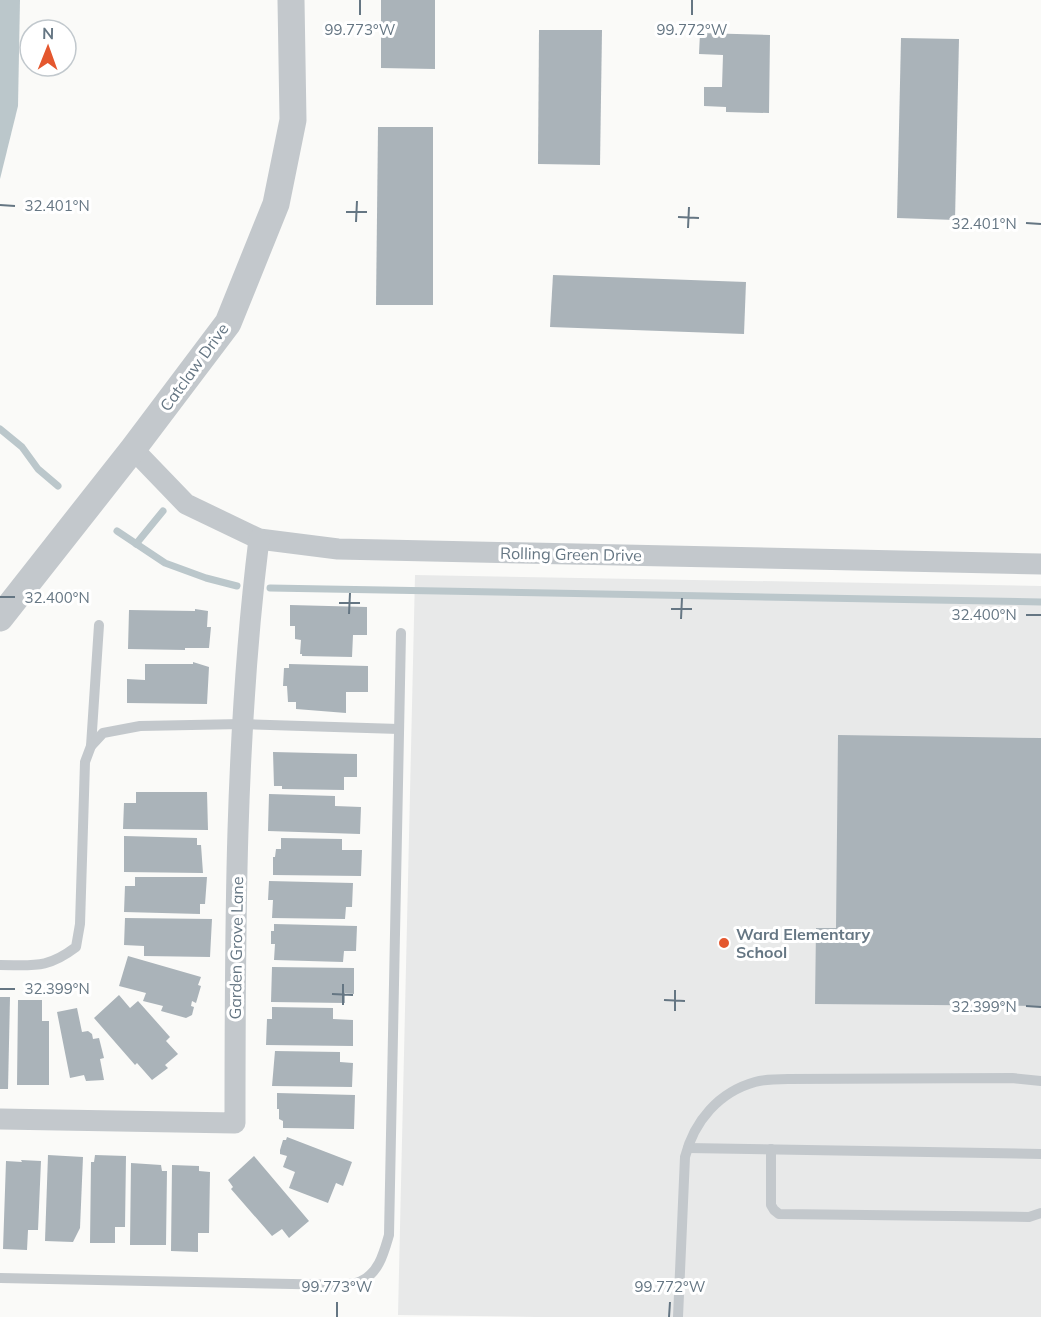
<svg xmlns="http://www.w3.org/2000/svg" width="1041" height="1317" font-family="Mulish,sans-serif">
  <rect width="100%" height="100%" fill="#fafaf8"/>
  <path fill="#e8e9e9" d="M 415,575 L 1041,586 L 1041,1317 L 536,1317 L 398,1315 Z"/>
  <path fill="#bbc7cb" d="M 0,0 L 20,0 L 18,106 L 0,179 Z"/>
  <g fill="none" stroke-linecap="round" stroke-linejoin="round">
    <g stroke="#bbc7cb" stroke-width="7">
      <path d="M 0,429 L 22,447 L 38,469 L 58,486"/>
      <path d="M 117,531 L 165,563 L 206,578 L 237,586"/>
      <path d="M 136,544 L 163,511"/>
      <path d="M 270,588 L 1041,602"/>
    </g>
  </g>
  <g fill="#aab3b9">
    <path d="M 381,0 L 435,0 L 435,69 L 381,68 Z"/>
    <path d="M 539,30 L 602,30 L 600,165 L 538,164 Z"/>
    <path d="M 700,33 L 770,35 L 769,113 L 726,112 L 726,107 L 704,106 L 704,87 L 722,87 L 723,55 L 699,54 Z"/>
    <path d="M 901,38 L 959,39 L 955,220 L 897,218 Z"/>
    <path d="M 378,127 L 433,127 L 433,305 L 376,305 Z"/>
    <path d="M 553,275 L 746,282 L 744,334 L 550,327 Z"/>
    <path d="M 290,605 L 367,607 L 367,635 L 353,635 L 352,657 L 302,656 L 302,654 L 300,654 L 301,640 L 295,639 L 295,626 L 290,626 Z"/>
    <path d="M 195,609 L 208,611 L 207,627 L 211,627 L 209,648 L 185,648 L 185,650 L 128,649 L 129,610 L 195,611 Z"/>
    <path d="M 193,662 L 209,667 L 207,704 L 127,703 L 127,679 L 145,680 L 145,664 L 193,664 Z"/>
    <path d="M 289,664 L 368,666 L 368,692 L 346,692 L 346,713 L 296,709 L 296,702 L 288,702 L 287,686 L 283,686 L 284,668 L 289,668 Z"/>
    <path d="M 838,735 L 1041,738 L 1041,1006 L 815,1004 L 816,928 L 836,928 Z"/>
    <path d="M 273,752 L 357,754 L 357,777 L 344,777 L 344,790 L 282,789 L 282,786 L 274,786 Z"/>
    <path d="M 136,792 L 207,792 L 208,830 L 123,829 L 124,803 L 136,803 Z"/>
    <path d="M 269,794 L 335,796 L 335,806 L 361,807 L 360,834 L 268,831 Z"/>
    <path d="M 124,836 L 197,838 L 197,845 L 201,845 L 203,873 L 124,872 Z"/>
    <path d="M 281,838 L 342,839 L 342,850 L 362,850 L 361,876 L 273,875 L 273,857 L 275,857 L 276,849 L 281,849 Z"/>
    <path d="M 135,877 L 207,877 L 205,904 L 200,904 L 200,914 L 124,912 L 125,886 L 135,886 Z"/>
    <path d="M 269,881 L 353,883 L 352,907 L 346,907 L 345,919 L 272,918 L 273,900 L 268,900 Z"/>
    <path d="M 125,918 L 212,919 L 210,957 L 144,956 L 144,946 L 124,945 Z"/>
    <path d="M 274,924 L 357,926 L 356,951 L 344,951 L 343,962 L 274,960 L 275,944 L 271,944 L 271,931 L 274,931 Z"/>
    <path d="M 128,956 L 201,977 L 198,985 L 201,986 L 196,1003 L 192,1001 L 191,1006 L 194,1007 L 192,1015 L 186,1018 L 161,1011 L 163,1006 L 143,1001 L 146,993 L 119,986 Z"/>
    <path d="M 272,967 L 354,968 L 354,994 L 345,993 L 345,1003 L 271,1002 Z"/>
    <path d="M 119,995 L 130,1008 L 138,1001 L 170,1037 L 166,1041 L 178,1054 L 165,1065 L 168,1068 L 152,1080 L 137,1063 L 135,1065 L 94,1018 Z"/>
    <path d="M 0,997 L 10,997 L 8,1089 L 0,1089 Z"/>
    <path d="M 18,1000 L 42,1000 L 42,1021 L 49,1021 L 49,1085 L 17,1085 Z"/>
    <path d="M 272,1007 L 333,1008 L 333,1019 L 353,1020 L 353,1046 L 266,1045 L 267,1019 L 272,1019 Z"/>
    <path d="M 77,1008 L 82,1032 L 88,1031 L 92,1034 L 93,1039 L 99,1038 L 104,1058 L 100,1059 L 104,1080 L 86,1081 L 84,1075 L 70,1078 L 57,1012 Z"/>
    <path d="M 275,1051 L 340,1052 L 340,1062 L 353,1063 L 352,1087 L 272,1086 Z"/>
    <path d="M 277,1093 L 355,1095 L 354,1129 L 283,1128 L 283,1121 L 279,1119 L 279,1109 L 277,1109 Z"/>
    <path d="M 287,1137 L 352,1162 L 343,1186 L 336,1183 L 328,1203 L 289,1188 L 295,1172 L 283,1167 L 287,1156 L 280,1154 L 280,1150 L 283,1140 L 286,1140 Z"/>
    <path d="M 48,1155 L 83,1157 L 80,1228 L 73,1242 L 45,1241 Z"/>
    <path d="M 95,1155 L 126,1156 L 125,1227 L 115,1227 L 115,1243 L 90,1243 L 91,1162 L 94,1162 Z"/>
    <path d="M 254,1156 L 309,1221 L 289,1238 L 282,1229 L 272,1236 L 231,1189 L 233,1187 L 228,1180 Z"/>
    <path d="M 21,1160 L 41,1161 L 38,1230 L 28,1230 L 27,1250 L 3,1249 L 6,1161 L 22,1162 Z"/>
    <path d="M 131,1163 L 161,1165 L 162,1171 L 167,1171 L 166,1245 L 130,1245 Z"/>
    <path d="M 172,1165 L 199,1166 L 199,1171 L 210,1172 L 209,1233 L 198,1233 L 198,1252 L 171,1251 Z"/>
  </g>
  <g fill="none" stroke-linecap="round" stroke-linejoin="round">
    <g stroke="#c3c8cc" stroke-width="10">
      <path d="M 91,746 L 99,625"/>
      <path d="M 0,965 C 34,965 47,969 76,947 L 80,924 L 85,762 L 91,746 L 103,733 L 140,726 L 242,724 L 399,729"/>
      <path d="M 688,1148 L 1041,1154"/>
      <path d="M 771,1149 L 771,1205 L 774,1210 L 779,1214 L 1029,1217 L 1041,1213"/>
      <path d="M 0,1278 L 342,1285 C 348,1284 356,1284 361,1281 C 379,1273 384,1252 389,1235 L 401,633"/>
      <path d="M 678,1317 L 685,1157 C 694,1121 719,1092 755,1082 C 766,1079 778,1079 788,1079 L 1012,1078 L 1041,1081"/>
    </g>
    <g stroke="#c3c8cc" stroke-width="21">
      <path d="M 133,449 L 186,504 L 259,539 L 338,549 L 1041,564"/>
      <path d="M 0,1119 L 235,1123 C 235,928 235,732 259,539"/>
    </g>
    <path stroke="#c3c8cc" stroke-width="27" d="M 0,618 L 133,449 L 228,323 L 276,204 L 293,120 L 291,0"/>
  </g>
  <path fill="none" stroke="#657683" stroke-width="2" d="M 360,15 L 360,0M 692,15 L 692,0M 0,205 L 15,206M 346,212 L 367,212M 678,217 L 699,218M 356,222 L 357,201M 1026,223 L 1041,224M 688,228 L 689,207M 0,597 L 15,597M 339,603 L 360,603M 671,609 L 692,609M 349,614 L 350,593M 1026,615 L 1041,615M 681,619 L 682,598M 0,989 L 15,989M 332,994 L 353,995M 664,1000 L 685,1001M 343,1005 L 343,984M 1026,1006 L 1041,1007M 675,1011 L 675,990M 337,1317 L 337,1302M 669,1317 L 670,1302"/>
  <circle fill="#e4572e" stroke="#fff" stroke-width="2" cx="724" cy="943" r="6"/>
  <g text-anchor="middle" stroke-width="6" stroke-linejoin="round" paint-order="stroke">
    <g font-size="16" fill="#657683" stroke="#fff">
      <text transform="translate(194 367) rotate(-54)" y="6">Catclaw Drive</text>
      <text transform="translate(571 554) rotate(1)" y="6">Rolling Green Drive</text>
      <text transform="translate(236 948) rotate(-89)" y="6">Garden Grove Lane</text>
    </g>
    <g font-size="16" font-weight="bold" fill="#657683" stroke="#fff" text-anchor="start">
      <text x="736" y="940">Ward Elementary<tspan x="736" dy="18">School</tspan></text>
    </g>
  </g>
  <g font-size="15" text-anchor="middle" fill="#657683" stroke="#fff" stroke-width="6" stroke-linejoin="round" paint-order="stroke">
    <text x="360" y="35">99.773°W</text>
    <text x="692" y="35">99.772°W</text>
    <text x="57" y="211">32.401°N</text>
    <text x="984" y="229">32.401°N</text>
    <text x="57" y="603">32.400°N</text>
    <text x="984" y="620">32.400°N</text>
    <text x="57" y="994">32.399°N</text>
    <text x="984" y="1012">32.399°N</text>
    <text x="337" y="1292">99.773°W</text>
    <text x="670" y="1292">99.772°W</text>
  </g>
  <g transform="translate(48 48) rotate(1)"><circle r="28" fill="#ffffff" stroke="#c1c8cd" stroke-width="1.5"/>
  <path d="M0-4.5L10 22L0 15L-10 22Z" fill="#e4572e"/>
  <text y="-9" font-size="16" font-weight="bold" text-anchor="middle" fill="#657683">N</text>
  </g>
</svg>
